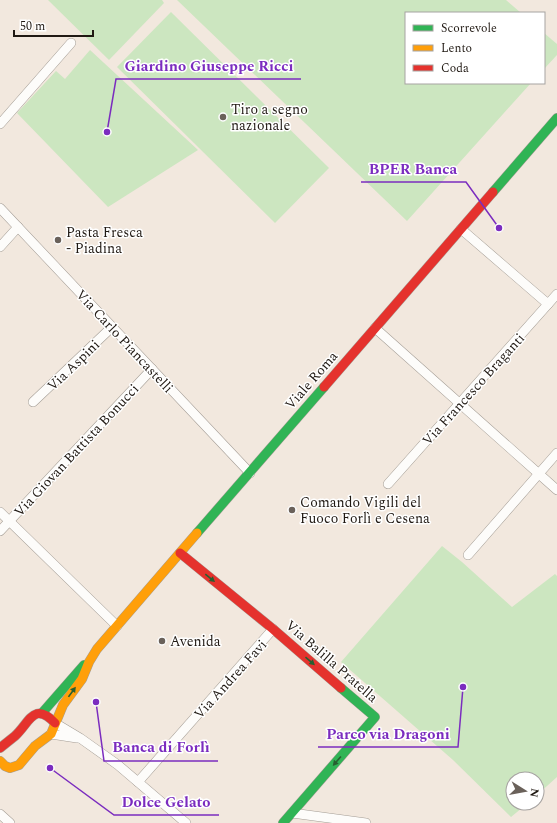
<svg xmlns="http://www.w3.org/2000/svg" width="557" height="823" font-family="Spectral,serif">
  <rect width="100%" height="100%" fill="#f2e8de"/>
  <g fill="#cce6c0">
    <path d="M 48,0 L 162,0 L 164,3 L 109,60 Z"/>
    <path d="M 177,0 L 506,0 L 521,13 L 406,13 L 406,83 L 531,83 L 407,221 Z"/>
    <path d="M 171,12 L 329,168 L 275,223 L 117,67 Z"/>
    <path d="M 544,33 L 557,44 L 557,55 L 544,69 Z"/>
    <path d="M 90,50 L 198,150 L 108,207 L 17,113 L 56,71 L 65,79 Z"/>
    <path d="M 442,546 L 462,562 L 512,607 L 555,574 L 557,576 L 557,777 L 537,795 L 537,779 L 513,779 L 513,803 L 528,803 L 511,817 L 453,760 L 341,662 Z"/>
  </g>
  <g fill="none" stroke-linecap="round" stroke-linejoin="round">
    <defs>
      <g id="street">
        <path d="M 0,124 L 71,43"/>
        <path d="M 0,208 L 250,473"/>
        <path d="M 461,229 L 548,304"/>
        <path d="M 0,247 L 18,227"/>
        <path d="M 375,328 L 557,490"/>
        <path d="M 33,402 L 112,327"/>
        <path d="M 388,484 L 557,294"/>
        <path d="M 0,512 L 117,626"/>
        <path d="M 0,531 L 152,369"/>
        <path d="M 468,555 L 557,453"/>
        <path d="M 55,723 L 80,738 L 118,765 L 186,823"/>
        <path d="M 51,734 L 77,738"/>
        <path d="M 138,782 L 273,629"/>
        <path d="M 292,813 L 366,823"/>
        <path d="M 0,814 L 10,823"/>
      </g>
      <g id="fast">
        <path d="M 493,192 L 557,118"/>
        <path d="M 197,533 L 324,387"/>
        <path d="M 42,713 L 84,665"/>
        <path d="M 283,823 L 375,717 L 341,688"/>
      </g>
      <path id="slow" d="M 0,761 L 5,766 L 10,768 L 19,765 L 35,746 L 51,734 L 63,705 L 82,679 L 89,662 L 97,649 L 197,533"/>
      <g id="jam">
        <path d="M 324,387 L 493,192"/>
        <path d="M 180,553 L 273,629 L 341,688"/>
        <path d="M 0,748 C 5,744 10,740 15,736 C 30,722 34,701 55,723"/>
      </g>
    </defs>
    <use href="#street" stroke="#a49d95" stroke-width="10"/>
    <use href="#fast" stroke="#a49d95" stroke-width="10"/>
    <use href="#slow" stroke="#a49d95" stroke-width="10"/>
    <use href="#jam" stroke="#a49d95" stroke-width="10"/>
    <use href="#street" stroke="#fdfcfa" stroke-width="9"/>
    <use href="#fast" stroke="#30b455" stroke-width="9"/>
    <use href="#slow" stroke="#ff9f0a" stroke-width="9"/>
    <use href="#jam" stroke="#e5322d" stroke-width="9"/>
  </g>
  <defs><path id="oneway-solid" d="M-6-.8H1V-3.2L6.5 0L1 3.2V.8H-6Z"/></defs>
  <g fill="#275f31">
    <use href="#oneway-solid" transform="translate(210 578) rotate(39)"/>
    <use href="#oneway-solid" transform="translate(310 661) rotate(41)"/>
    <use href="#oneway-solid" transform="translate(72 692) rotate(-54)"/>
    <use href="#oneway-solid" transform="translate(337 761) rotate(131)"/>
  </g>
  <g fill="#6a615a" stroke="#fff" stroke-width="1.5">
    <circle cx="223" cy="117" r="4"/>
    <circle cx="58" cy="240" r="4"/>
    <circle cx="292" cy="510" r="4"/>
    <circle cx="162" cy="641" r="4"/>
  </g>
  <g text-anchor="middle" stroke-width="3" stroke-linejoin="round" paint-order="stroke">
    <g font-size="14" fill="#201913" stroke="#fff" text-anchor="start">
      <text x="231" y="114">Tiro a segno<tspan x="231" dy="16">nazionale</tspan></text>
      <text x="66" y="237">Pasta Fresca<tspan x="66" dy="16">- Piadina</tspan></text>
      <text x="300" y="507">Comando Vigili del<tspan x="300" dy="16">Fuoco Forlì e Cesena</tspan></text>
      <text x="170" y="646">Avenida</text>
    </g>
    <g font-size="14" fill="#201913" stroke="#fff">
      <text transform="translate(125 341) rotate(47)" y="5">Via Carlo Piancastelli</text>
      <text transform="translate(73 365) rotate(-44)" y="5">Via Aspini</text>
      <text transform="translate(311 380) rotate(-49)" y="5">Viale Roma</text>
      <text transform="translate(473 389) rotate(-48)" y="5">Via Francesco Braganti</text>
      <text transform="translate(76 450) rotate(-47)" y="5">Via Giovan Battista Bonucci</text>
      <text transform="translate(332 661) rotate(41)" y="5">Via Balilla Pratella</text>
      <text transform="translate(230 679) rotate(-48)" y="5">Via Andrea Favi</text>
    </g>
  </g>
  <path fill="none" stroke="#7b2cbf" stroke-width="1.5" d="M107 132L116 79H301M499 228L466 182H361M463 687L458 747H318M96 702L104 761H218M50 768L114 815H219"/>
  <g fill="#7b2cbf" stroke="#fff" stroke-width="1.5">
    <circle cx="107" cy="132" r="4"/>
    <circle cx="499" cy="228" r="4"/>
    <circle cx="463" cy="687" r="4"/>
    <circle cx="96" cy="702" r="4"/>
    <circle cx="50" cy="768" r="4"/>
  </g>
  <g font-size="15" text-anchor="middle" font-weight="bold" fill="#7b2cbf" stroke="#fff" stroke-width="3" stroke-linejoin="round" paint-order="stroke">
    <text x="209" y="71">Giardino Giuseppe Ricci</text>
    <text x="413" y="174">BPER Banca</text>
    <text x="388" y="739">Parco via Dragoni</text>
    <text x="161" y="752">Banca di Forlì</text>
    <text x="166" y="807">Dolce Gelato</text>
  </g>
  <rect x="405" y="12" width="140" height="72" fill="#ffffff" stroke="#a6a3a1"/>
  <rect x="413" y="25" width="20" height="6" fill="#30b455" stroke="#a6a3a1"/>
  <text x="441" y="32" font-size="12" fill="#201913">Scorrevole</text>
  <rect x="413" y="45" width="20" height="6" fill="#ff9f0a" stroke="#a6a3a1"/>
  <text x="441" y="52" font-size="12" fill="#201913">Lento</text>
  <rect x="413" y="65" width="20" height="6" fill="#e5322d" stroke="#a6a3a1"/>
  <text x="441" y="72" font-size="12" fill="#201913">Coda</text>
  <g transform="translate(525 791) rotate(101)"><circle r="19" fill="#ffffff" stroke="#a6a3a1"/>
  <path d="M0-3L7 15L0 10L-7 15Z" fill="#6a615a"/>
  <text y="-6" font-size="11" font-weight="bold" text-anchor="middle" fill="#201913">N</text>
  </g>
  <path d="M14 30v6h79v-6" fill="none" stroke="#201913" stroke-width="2"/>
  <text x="20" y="30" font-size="12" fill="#201913" stroke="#ffffff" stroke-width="3" paint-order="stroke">50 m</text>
</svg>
